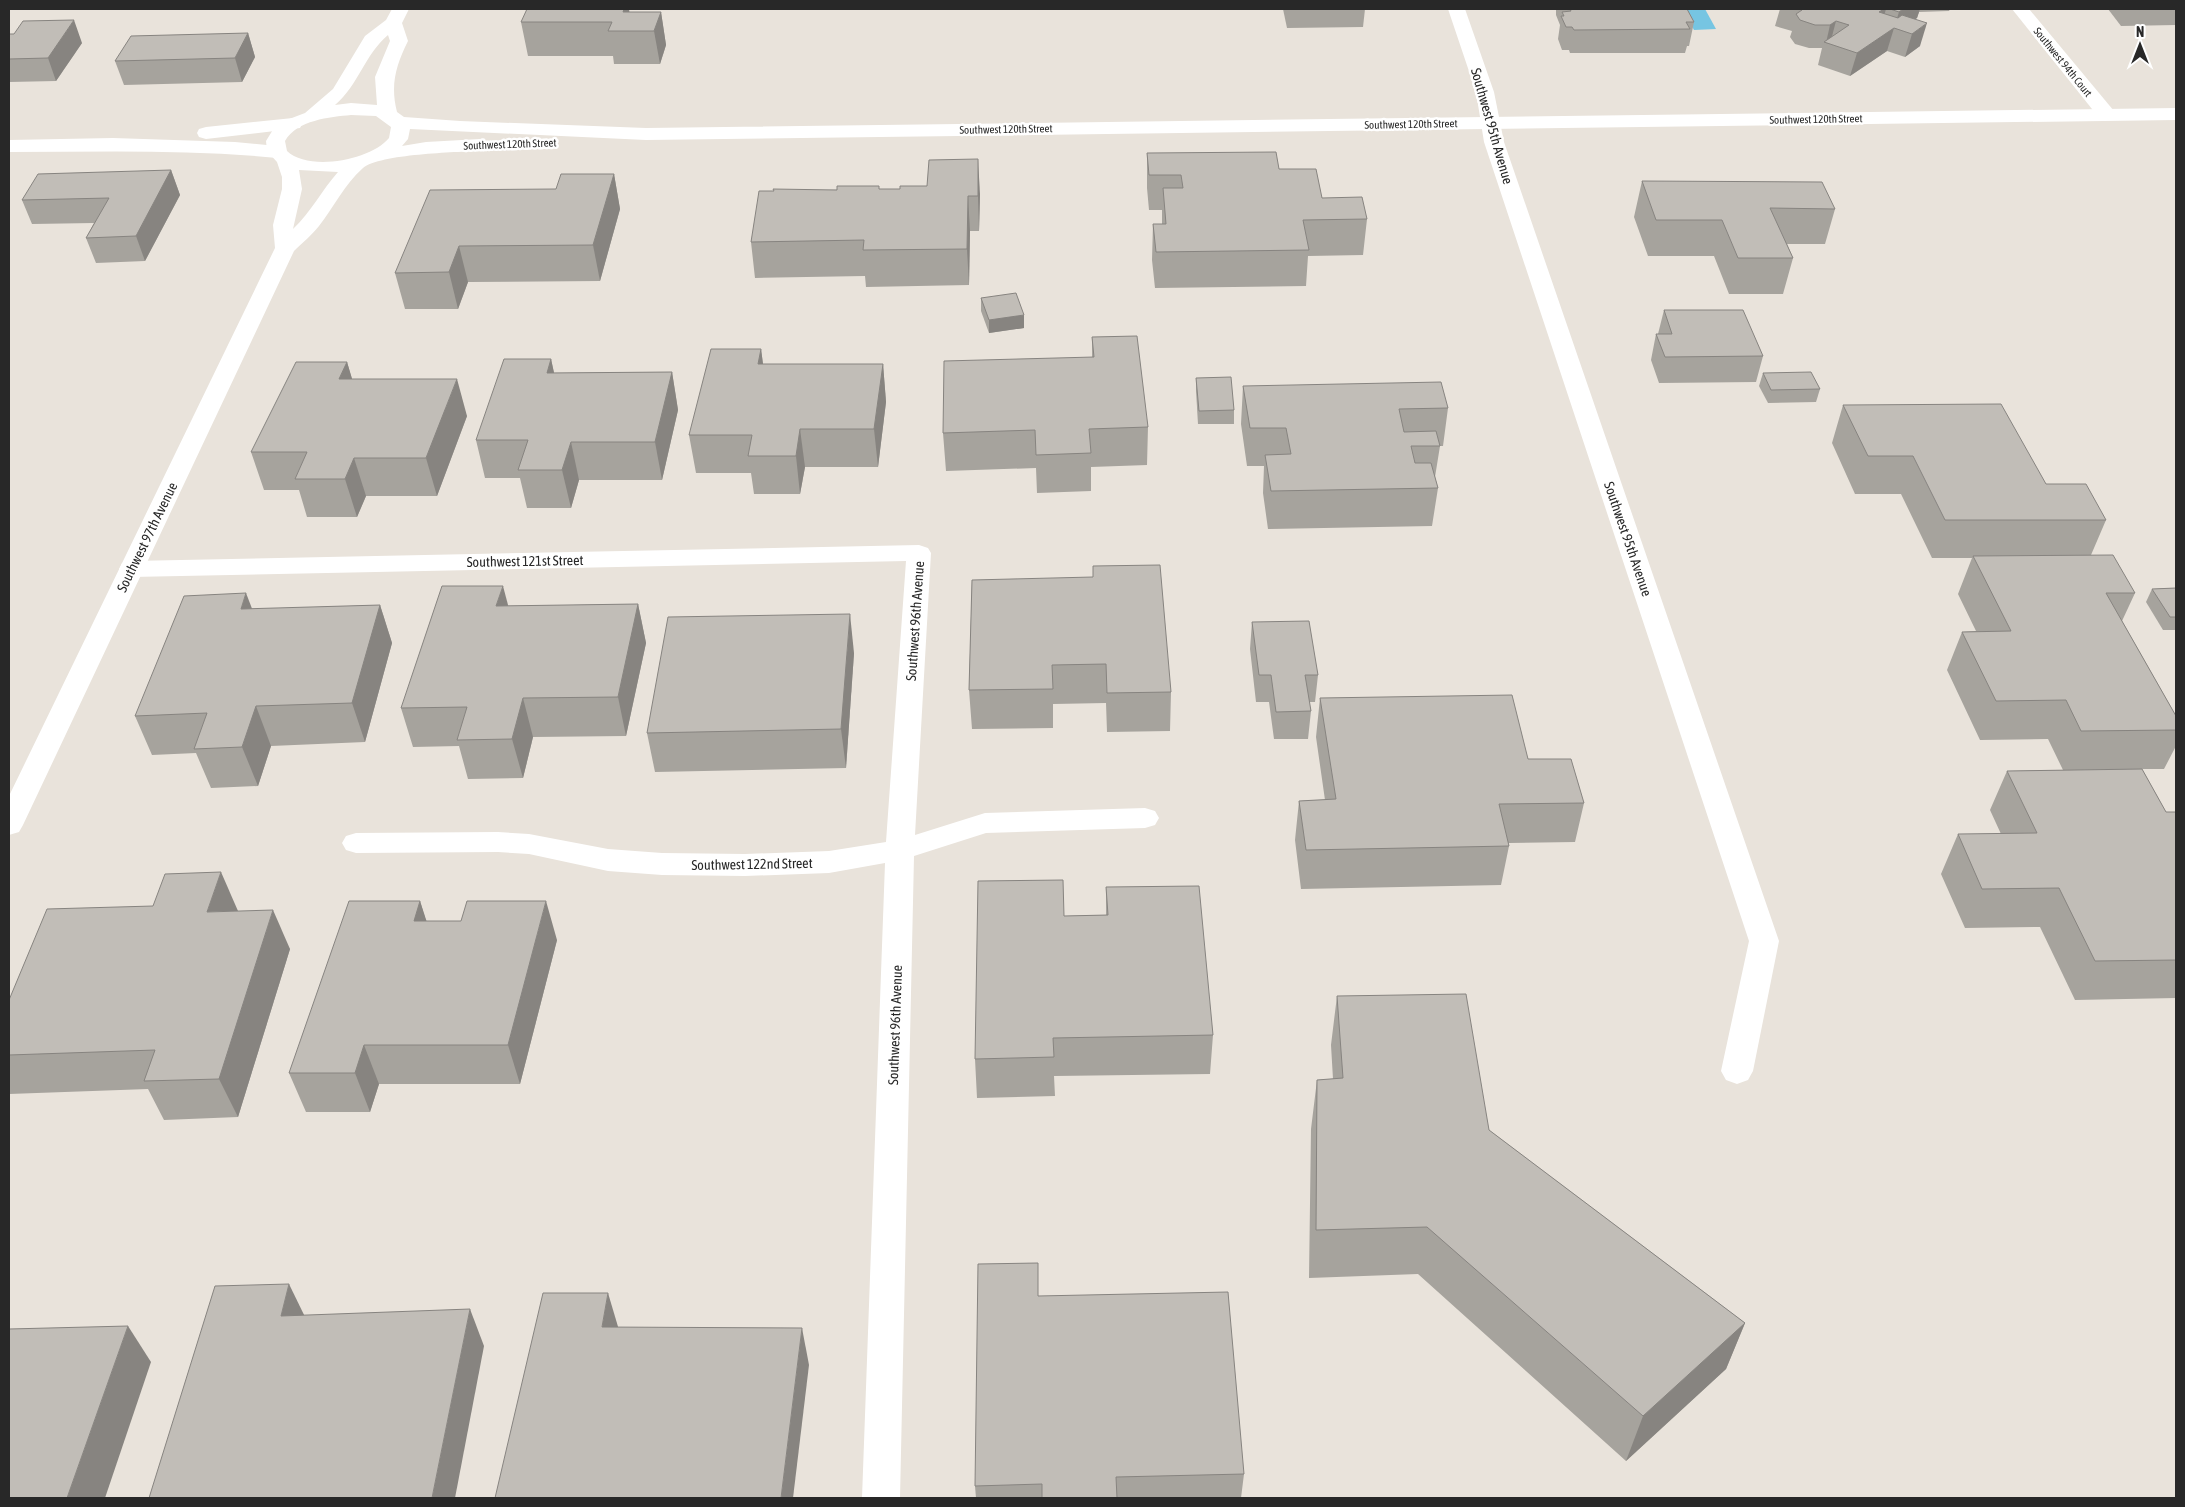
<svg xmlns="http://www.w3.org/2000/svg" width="2185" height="1507" font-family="'Asap Condensed',sans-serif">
  <rect width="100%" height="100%" fill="#e9e3db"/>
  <path fill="#76c5e2" d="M 1705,9 L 1716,29 L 1694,30 L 1683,10 Z"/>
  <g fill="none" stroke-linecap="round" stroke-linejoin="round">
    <g fill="#fff" fill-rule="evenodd">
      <path d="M 1448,9 L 1465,9 L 1494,92 L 1504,142 L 1779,941 L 1753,1071 L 1748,1080 L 1737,1084 L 1726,1080 L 1721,1071 L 1749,941 L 1484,142 L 1476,92 Z"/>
      <path d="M 2012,9 L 2029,9 L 2114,111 L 2116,115 L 2114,119 L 2100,119 Z"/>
      <path d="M 293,118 L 300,120 L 302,124 L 300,128 L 206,139 L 199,137 L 197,133 L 199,129 L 206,127 Z"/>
      <path d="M 113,138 L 235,142 L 277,146 L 284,148 L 287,152 L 284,156 L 277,158 C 188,149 98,152 9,152 L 9,140 Z"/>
      <path d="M 919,545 L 928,548 L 931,553 L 915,835 L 985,813 L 1145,808 L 1155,811 L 1159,818 L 1155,825 L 1145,828 L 986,833 L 914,856 L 900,1498 L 862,1498 L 885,863 L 829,873 L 745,876 L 662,875 L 608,871 L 529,854 L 498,852 L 356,853 L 346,850 L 342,843 L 346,836 L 356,833 L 498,832 L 529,834 L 608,849 L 662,853 L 745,854 L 829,851 L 886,842 L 906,561 L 131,577 L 122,575 L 119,569 L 122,563 L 131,561 Z"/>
    </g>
    <path fill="#fff" fill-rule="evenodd" d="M 392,9 L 409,9 L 402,23 L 408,41 C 396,65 390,85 397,112 L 404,117 L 460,121 L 646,128 L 2176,108 L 2176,120 L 646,140 L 410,129 L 408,139 L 402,146 L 426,142 L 480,139 L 487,141 L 490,145 L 487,149 L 480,151 C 456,152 380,154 363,168 C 344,185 334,207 319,226 C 312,235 302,243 294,251 L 23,825 L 19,832 L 9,835 L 9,796 L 275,248 L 273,225 L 282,189 L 282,177 L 277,162 L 267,151 L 266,141 L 274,128 L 284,121 L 305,113 L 333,89 L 365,36 L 386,20 ZM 388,35 L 390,41 L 375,77 L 377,105 L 351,103 L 335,105 C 358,86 365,54 388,35 ZM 351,115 L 376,116 L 391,127 L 389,138 C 371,160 309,172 287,151 L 285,141 C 297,120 330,117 351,115 ZM 299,170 L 338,172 C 322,190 311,212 293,229 L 302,189 Z"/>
  </g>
  <g fill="#a6a39d">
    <path d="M 629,9 L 629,12 L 661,12 L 666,45 L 660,64 L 614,64 L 613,56 L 528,56 L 521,22 Z"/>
    <path d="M 1283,9 L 1365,9 L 1363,27 L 1287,28 Z"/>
    <path d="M 1556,9 L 1687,9 L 1694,22 L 1689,46 L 1687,46 L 1685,53 L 1570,53 L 1569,50 L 1562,50 L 1558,39 L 1560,25 L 1556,15 Z"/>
    <path d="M 1780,9 L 1950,9 L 1949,11 L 1919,12 L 1917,18 L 1915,19 L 1920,46 L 1905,57 L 1887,51 L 1850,76 L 1818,65 L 1822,48 L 1809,48 L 1795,44 L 1790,37 L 1792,31 L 1775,26 Z"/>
    <path d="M 2108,9 L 2176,9 L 2176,25 L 2121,26 Z"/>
    <path d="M 248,33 L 255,57 L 242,82 L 124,85 L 115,61 Z"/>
    <path d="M 9,34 L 82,43 L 56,81 L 9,82 Z"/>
    <path d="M 1147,153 L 1279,169 L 1322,198 L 1367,219 L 1363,255 L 1308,256 L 1306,286 L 1155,288 L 1152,260 L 1153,224 L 1162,224 L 1162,210 L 1149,210 L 1147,188 Z"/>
    <path d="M 171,170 L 180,195 L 145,261 L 96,263 L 86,238 L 94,223 L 32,224 L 22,200 Z"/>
    <path d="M 614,174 L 620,209 L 600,281 L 468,282 L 458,309 L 405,309 L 395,273 L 556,189 Z"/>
    <path d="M 1642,181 L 1835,209 L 1825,244 L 1787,244 L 1793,258 L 1783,294 L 1729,294 L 1714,256 L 1648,256 L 1634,217 Z"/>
    <path d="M 879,189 L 980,194 L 979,231 L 970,231 L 969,285 L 866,287 L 865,276 L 755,278 L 751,242 L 774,191 Z"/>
    <path d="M 981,298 L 1024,315 L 1024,328 L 989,333 L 981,311 Z"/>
    <path d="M 1664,310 L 1763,356 L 1756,382 L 1659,383 L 1651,360 L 1656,334 L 1658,334 Z"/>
    <path d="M 1092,337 L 1148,427 L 1147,465 L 1091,467 L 1091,491 L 1037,493 L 1036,468 L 946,471 L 943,433 L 1092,357 Z"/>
    <path d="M 761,349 L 763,364 L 883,364 L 886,402 L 878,467 L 805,467 L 800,494 L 754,494 L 751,473 L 696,473 L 689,435 Z"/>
    <path d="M 551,359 L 554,373 L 672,372 L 678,410 L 662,480 L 579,480 L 571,508 L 527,508 L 520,478 L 485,478 L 476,440 Z"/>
    <path d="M 347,362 L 352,379 L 467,416 L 437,496 L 366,496 L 357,517 L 307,517 L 299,490 L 264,490 L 251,452 Z"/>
    <path d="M 1763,373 L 1820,389 L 1816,402 L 1768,403 L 1759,386 Z"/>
    <path d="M 1196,378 L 1234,410 L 1234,424 L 1198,424 L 1196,391 Z"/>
    <path d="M 1243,386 L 1448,408 L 1443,446 L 1440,446 L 1435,477 L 1438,488 L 1432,526 L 1268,529 L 1263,493 L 1264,466 L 1247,466 L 1241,424 Z"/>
    <path d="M 1843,405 L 2046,484 L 2106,520 L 2091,555 L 2135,593 L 2122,621 L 2176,716 L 2176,746 L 2164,769 L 2142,769 L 2166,812 L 2176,812 L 2176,998 L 2075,1000 L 2040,927 L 1965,928 L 1941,874 L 1958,834 L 2001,834 L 1990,810 L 2007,771 L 2063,770 L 2048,739 L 1980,740 L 1947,670 L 1962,632 L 1976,631 L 1958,594 L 1972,558 L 1932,558 L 1901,494 L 1855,494 L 1832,443 Z"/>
    <path d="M 972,580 L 1171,692 L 1170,731 L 1107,732 L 1106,703 L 1053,704 L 1053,728 L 972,729 L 969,690 Z"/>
    <path d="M 2176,588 L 2176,630 L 2163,630 L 2146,602 L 2152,589 Z"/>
    <path d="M 638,604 L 646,643 L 626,736 L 533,737 L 523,778 L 468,779 L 459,746 L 413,747 L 401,708 L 508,606 Z"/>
    <path d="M 380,605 L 392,643 L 365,742 L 271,746 L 258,786 L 211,788 L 196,753 L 152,755 L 135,716 L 252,609 Z"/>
    <path d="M 1252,622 L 1318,675 L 1315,702 L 1309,702 L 1311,711 L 1308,739 L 1274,739 L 1269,702 L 1256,702 L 1250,649 Z"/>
    <path d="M 854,653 L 846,768 L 655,772 L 647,733 Z"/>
    <path d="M 1320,698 L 1528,759 L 1584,803 L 1575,842 L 1508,843 L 1509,846 L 1501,885 L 1301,889 L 1295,840 L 1299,801 L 1325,800 L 1316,737 Z"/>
    <path d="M 1106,887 L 1213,1035 L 1210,1074 L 1054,1076 L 1055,1096 L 977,1098 L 975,1059 L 1064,916 L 1106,915 Z"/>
    <path d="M 420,901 L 426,921 L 557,940 L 520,1084 L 379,1084 L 370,1112 L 306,1112 L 289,1073 Z"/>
    <path d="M 238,911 L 290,949 L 238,1117 L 164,1120 L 148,1089 L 9,1094 L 9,1000 Z"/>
    <path d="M 1337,996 L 1489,1130 L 1745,1323 L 1726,1369 L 1626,1461 L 1418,1274 L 1309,1278 L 1311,1129 L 1317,1080 L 1333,1079 L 1331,1045 Z"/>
    <path d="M 1039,1296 L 1244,1474 L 1241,1498 L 976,1498 L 975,1486 Z"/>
  </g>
  <g fill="#878480">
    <path d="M 624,9 L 629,9 L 632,31 L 623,12 Z"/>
    <path d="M 1884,9 L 1886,9 L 1880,30 L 1879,12 Z"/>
    <path d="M 1903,9 L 1920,9 L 1917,18 L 1900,30 L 1894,28 L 1899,12 Z"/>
    <path d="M 661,12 L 666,45 L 660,64 L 654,31 Z"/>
    <path d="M 74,20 L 82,43 L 56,81 L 48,58 Z"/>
    <path d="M 1836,21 L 1830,44 L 1826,43 L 1830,25 Z"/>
    <path d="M 1927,23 L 1920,46 L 1905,57 L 1912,34 Z"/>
    <path d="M 1894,28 L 1887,51 L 1850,76 L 1857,53 Z"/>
    <path d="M 248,33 L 255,57 L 242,82 L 235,58 Z"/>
    <path d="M 978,159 L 980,194 L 979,231 L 978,196 Z"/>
    <path d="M 171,170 L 180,195 L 145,261 L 136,236 Z"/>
    <path d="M 614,174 L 620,209 L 600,281 L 593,245 Z"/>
    <path d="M 968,196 L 970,231 L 969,285 L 967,249 Z"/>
    <path d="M 459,246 L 468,282 L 458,309 L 449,272 Z"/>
    <path d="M 1024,315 L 1024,328 L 989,333 L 989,320 Z"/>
    <path d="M 761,349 L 766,387 L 758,364 Z"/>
    <path d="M 551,359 L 559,396 L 547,373 Z"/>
    <path d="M 347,362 L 358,399 L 339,379 Z"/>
    <path d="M 883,364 L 886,402 L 878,467 L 874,429 Z"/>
    <path d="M 672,372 L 678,410 L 662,480 L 655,442 Z"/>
    <path d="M 457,379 L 467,416 L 437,496 L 426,458 Z"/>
    <path d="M 800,429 L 805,467 L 800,494 L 796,456 Z"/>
    <path d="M 571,442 L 579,480 L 571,508 L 562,470 Z"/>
    <path d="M 354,458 L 366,496 L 357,517 L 345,479 Z"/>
    <path d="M 503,586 L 513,624 L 496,606 Z"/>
    <path d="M 246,593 L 261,632 L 241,609 Z"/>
    <path d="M 638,604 L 646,643 L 626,736 L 618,697 Z"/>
    <path d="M 380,605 L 392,643 L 365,742 L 352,703 Z"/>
    <path d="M 850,614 L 854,653 L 846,768 L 841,729 Z"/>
    <path d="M 523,698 L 533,737 L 523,778 L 512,739 Z"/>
    <path d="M 256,706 L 271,746 L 258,786 L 242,747 Z"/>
    <path d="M 221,872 L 238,911 L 207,912 Z"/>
    <path d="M 420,901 L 433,941 L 414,921 Z"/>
    <path d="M 546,901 L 557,940 L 520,1084 L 508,1045 Z"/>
    <path d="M 273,910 L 290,949 L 238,1117 L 219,1079 Z"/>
    <path d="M 364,1045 L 379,1084 L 370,1112 L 355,1073 Z"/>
    <path d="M 289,1284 L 307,1321 L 281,1316 Z"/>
    <path d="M 608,1293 L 619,1330 L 602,1327 Z"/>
    <path d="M 470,1309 L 484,1346 L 455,1498 L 432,1498 Z"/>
    <path d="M 1745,1323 L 1726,1369 L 1626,1461 L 1643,1416 Z"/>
    <path d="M 128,1326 L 151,1362 L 105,1498 L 67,1498 Z"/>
    <path d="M 802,1328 L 809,1365 L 793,1498 L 781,1498 Z"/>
  </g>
  <g fill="#c1bdb7" stroke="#878480">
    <path d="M 527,9 L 624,9 L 623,12 L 661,12 L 654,31 L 608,31 L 612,22 L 521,22 Z"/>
    <path d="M 1570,9 L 1687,9 L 1694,22 L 1686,22 L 1690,29 L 1574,30 L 1572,27 L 1566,27 L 1561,16 L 1564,16 L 1562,12 L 1571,11 Z"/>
    <path d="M 1799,9 L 1884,9 L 1879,12 L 1898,18 L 1902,15 L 1927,23 L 1912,34 L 1894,28 L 1857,53 L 1824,42 L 1849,25 L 1836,21 L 1830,25 L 1815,25 L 1800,20 L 1796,14 L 1802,10 Z"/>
    <path d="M 1890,9 L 1903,9 L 1899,12 Z"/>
    <path d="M 74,20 L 48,58 L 9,59 L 9,34 L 14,34 L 23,21 Z"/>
    <path d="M 248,33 L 235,58 L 115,61 L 131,36 Z"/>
    <path d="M 1276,152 L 1279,169 L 1316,169 L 1322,198 L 1362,197 L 1367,219 L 1303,220 L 1309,250 L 1156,252 L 1153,224 L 1166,224 L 1163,188 L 1183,188 L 1181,175 L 1149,175 L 1147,153 Z"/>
    <path d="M 978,159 L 978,196 L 968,196 L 967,249 L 863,250 L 864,240 L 751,242 L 759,191 L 774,191 L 773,189 L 837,190 L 837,186 L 879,186 L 879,189 L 900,189 L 900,186 L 927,186 L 929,160 Z"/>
    <path d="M 171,170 L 136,236 L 86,238 L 109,198 L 22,200 L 38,174 Z"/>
    <path d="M 561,174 L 614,174 L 593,245 L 459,246 L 449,272 L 395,273 L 430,190 L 556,189 Z"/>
    <path d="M 1642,181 L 1822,182 L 1835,209 L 1770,208 L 1793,258 L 1738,258 L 1722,220 L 1656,220 Z"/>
    <path d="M 1016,293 L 1024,315 L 989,320 L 981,298 Z"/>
    <path d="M 1664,310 L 1743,310 L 1763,356 L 1665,357 L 1656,334 L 1672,334 Z"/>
    <path d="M 1137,336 L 1148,427 L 1089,429 L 1091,453 L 1036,455 L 1035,430 L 943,433 L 944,361 L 1094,357 L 1092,337 Z"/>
    <path d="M 711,349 L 761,349 L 758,364 L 883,364 L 874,429 L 800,429 L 796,456 L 748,456 L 752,435 L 689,435 Z"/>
    <path d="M 504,359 L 551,359 L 547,373 L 672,372 L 655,442 L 571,442 L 562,470 L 518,470 L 528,440 L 476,440 Z"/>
    <path d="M 296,362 L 347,362 L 339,379 L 457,379 L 426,458 L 354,458 L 345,479 L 295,479 L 307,452 L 251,452 Z"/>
    <path d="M 1811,372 L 1820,389 L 1771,390 L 1763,373 Z"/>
    <path d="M 1231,377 L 1234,410 L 1199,411 L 1196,378 Z"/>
    <path d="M 1441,382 L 1448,408 L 1399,409 L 1404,432 L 1436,431 L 1440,446 L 1411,446 L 1415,463 L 1431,463 L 1438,488 L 1271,491 L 1265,455 L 1291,454 L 1286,428 L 1250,428 L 1243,386 Z"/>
    <path d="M 2001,404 L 2046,484 L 2086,484 L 2106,520 L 1945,520 L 1913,456 L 1868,456 L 1843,405 Z"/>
    <path d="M 2113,555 L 2135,593 L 2106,593 L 2176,716 L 2176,730 L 2081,731 L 2066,700 L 1996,701 L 1962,632 L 2011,631 L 1973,556 Z"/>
    <path d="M 1160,565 L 1171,692 L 1107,693 L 1106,664 L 1052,665 L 1053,689 L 969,690 L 972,580 L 1093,577 L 1093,566 Z"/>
    <path d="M 442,586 L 503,586 L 496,606 L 638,604 L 618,697 L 523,698 L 512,739 L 457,740 L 467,707 L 401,708 Z"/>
    <path d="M 2176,588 L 2176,617 L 2170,617 L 2152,589 Z"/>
    <path d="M 246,593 L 241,609 L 380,605 L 352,703 L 256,706 L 242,747 L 194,749 L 207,713 L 135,716 L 184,596 Z"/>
    <path d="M 850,614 L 841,729 L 647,733 L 668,617 Z"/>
    <path d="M 1309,621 L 1318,675 L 1305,675 L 1311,711 L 1276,712 L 1271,675 L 1259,675 L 1252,622 Z"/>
    <path d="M 1512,695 L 1528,759 L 1571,759 L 1584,803 L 1499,804 L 1509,846 L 1306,850 L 1299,801 L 1336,799 L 1320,698 Z"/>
    <path d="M 2142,769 L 2166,812 L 2176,812 L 2176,960 L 2095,961 L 2059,888 L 1982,889 L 1958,834 L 2037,833 L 2007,771 Z"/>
    <path d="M 221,872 L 207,912 L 273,910 L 219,1079 L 144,1081 L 155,1050 L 9,1055 L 9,1000 L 47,909 L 153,906 L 165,874 Z"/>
    <path d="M 1063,880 L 1064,916 L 1108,915 L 1106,887 L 1199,886 L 1213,1035 L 1053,1038 L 1054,1057 L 975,1059 L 978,881 Z"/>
    <path d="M 349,901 L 420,901 L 414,921 L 461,921 L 467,901 L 546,901 L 508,1045 L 364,1045 L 355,1073 L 289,1073 Z"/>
    <path d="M 1466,994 L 1489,1130 L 1745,1323 L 1643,1416 L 1427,1227 L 1316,1230 L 1317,1080 L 1343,1078 L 1337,996 Z"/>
    <path d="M 1038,1263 L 1038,1296 L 1228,1292 L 1244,1474 L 1116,1477 L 1117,1498 L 1042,1498 L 1042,1484 L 975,1486 L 978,1264 Z"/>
    <path d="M 289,1284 L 281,1316 L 470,1309 L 432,1498 L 149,1498 L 215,1286 Z"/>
    <path d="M 543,1293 L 608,1293 L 602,1327 L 802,1328 L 781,1498 L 495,1498 Z"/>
    <path d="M 128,1326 L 67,1498 L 9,1498 L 9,1329 Z"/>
  </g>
  <g text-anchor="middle" stroke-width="5" stroke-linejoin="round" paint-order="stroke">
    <g font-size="11" fill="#282828" stroke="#fff">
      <text transform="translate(2063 62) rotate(51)" y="4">Southwest 94th Court</text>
      <text transform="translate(1816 119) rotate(-1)" y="4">Southwest 120th Street</text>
      <text transform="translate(1411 124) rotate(-1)" y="4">Southwest 120th Street</text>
      <text transform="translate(1006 129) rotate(-1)" y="4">Southwest 120th Street</text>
      <text transform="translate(510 144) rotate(-2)" y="4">Southwest 120th Street</text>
    </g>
    <g font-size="14" fill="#282828" stroke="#fff">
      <text transform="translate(1492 126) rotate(74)" y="5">Southwest 95th Avenue</text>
      <text transform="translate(147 537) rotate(-64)" y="5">Southwest 97th Avenue</text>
      <text transform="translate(1628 539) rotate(71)" y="5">Southwest 95th Avenue</text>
      <text transform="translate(525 561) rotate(-1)" y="5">Southwest 121st Street</text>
      <text transform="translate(915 621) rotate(-86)" y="5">Southwest 96th Avenue</text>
      <text transform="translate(752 864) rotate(-1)" y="5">Southwest 122nd Street</text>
      <text transform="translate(895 1025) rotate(-88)" y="5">Southwest 96th Avenue</text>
    </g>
  </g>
  <rect width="2185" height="1507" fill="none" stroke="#282828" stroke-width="20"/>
  <g transform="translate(2140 45)" stroke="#ffffff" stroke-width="4" paint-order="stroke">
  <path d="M0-4L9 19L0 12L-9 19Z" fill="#282828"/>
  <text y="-8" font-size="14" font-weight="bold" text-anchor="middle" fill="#282828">N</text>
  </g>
</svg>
